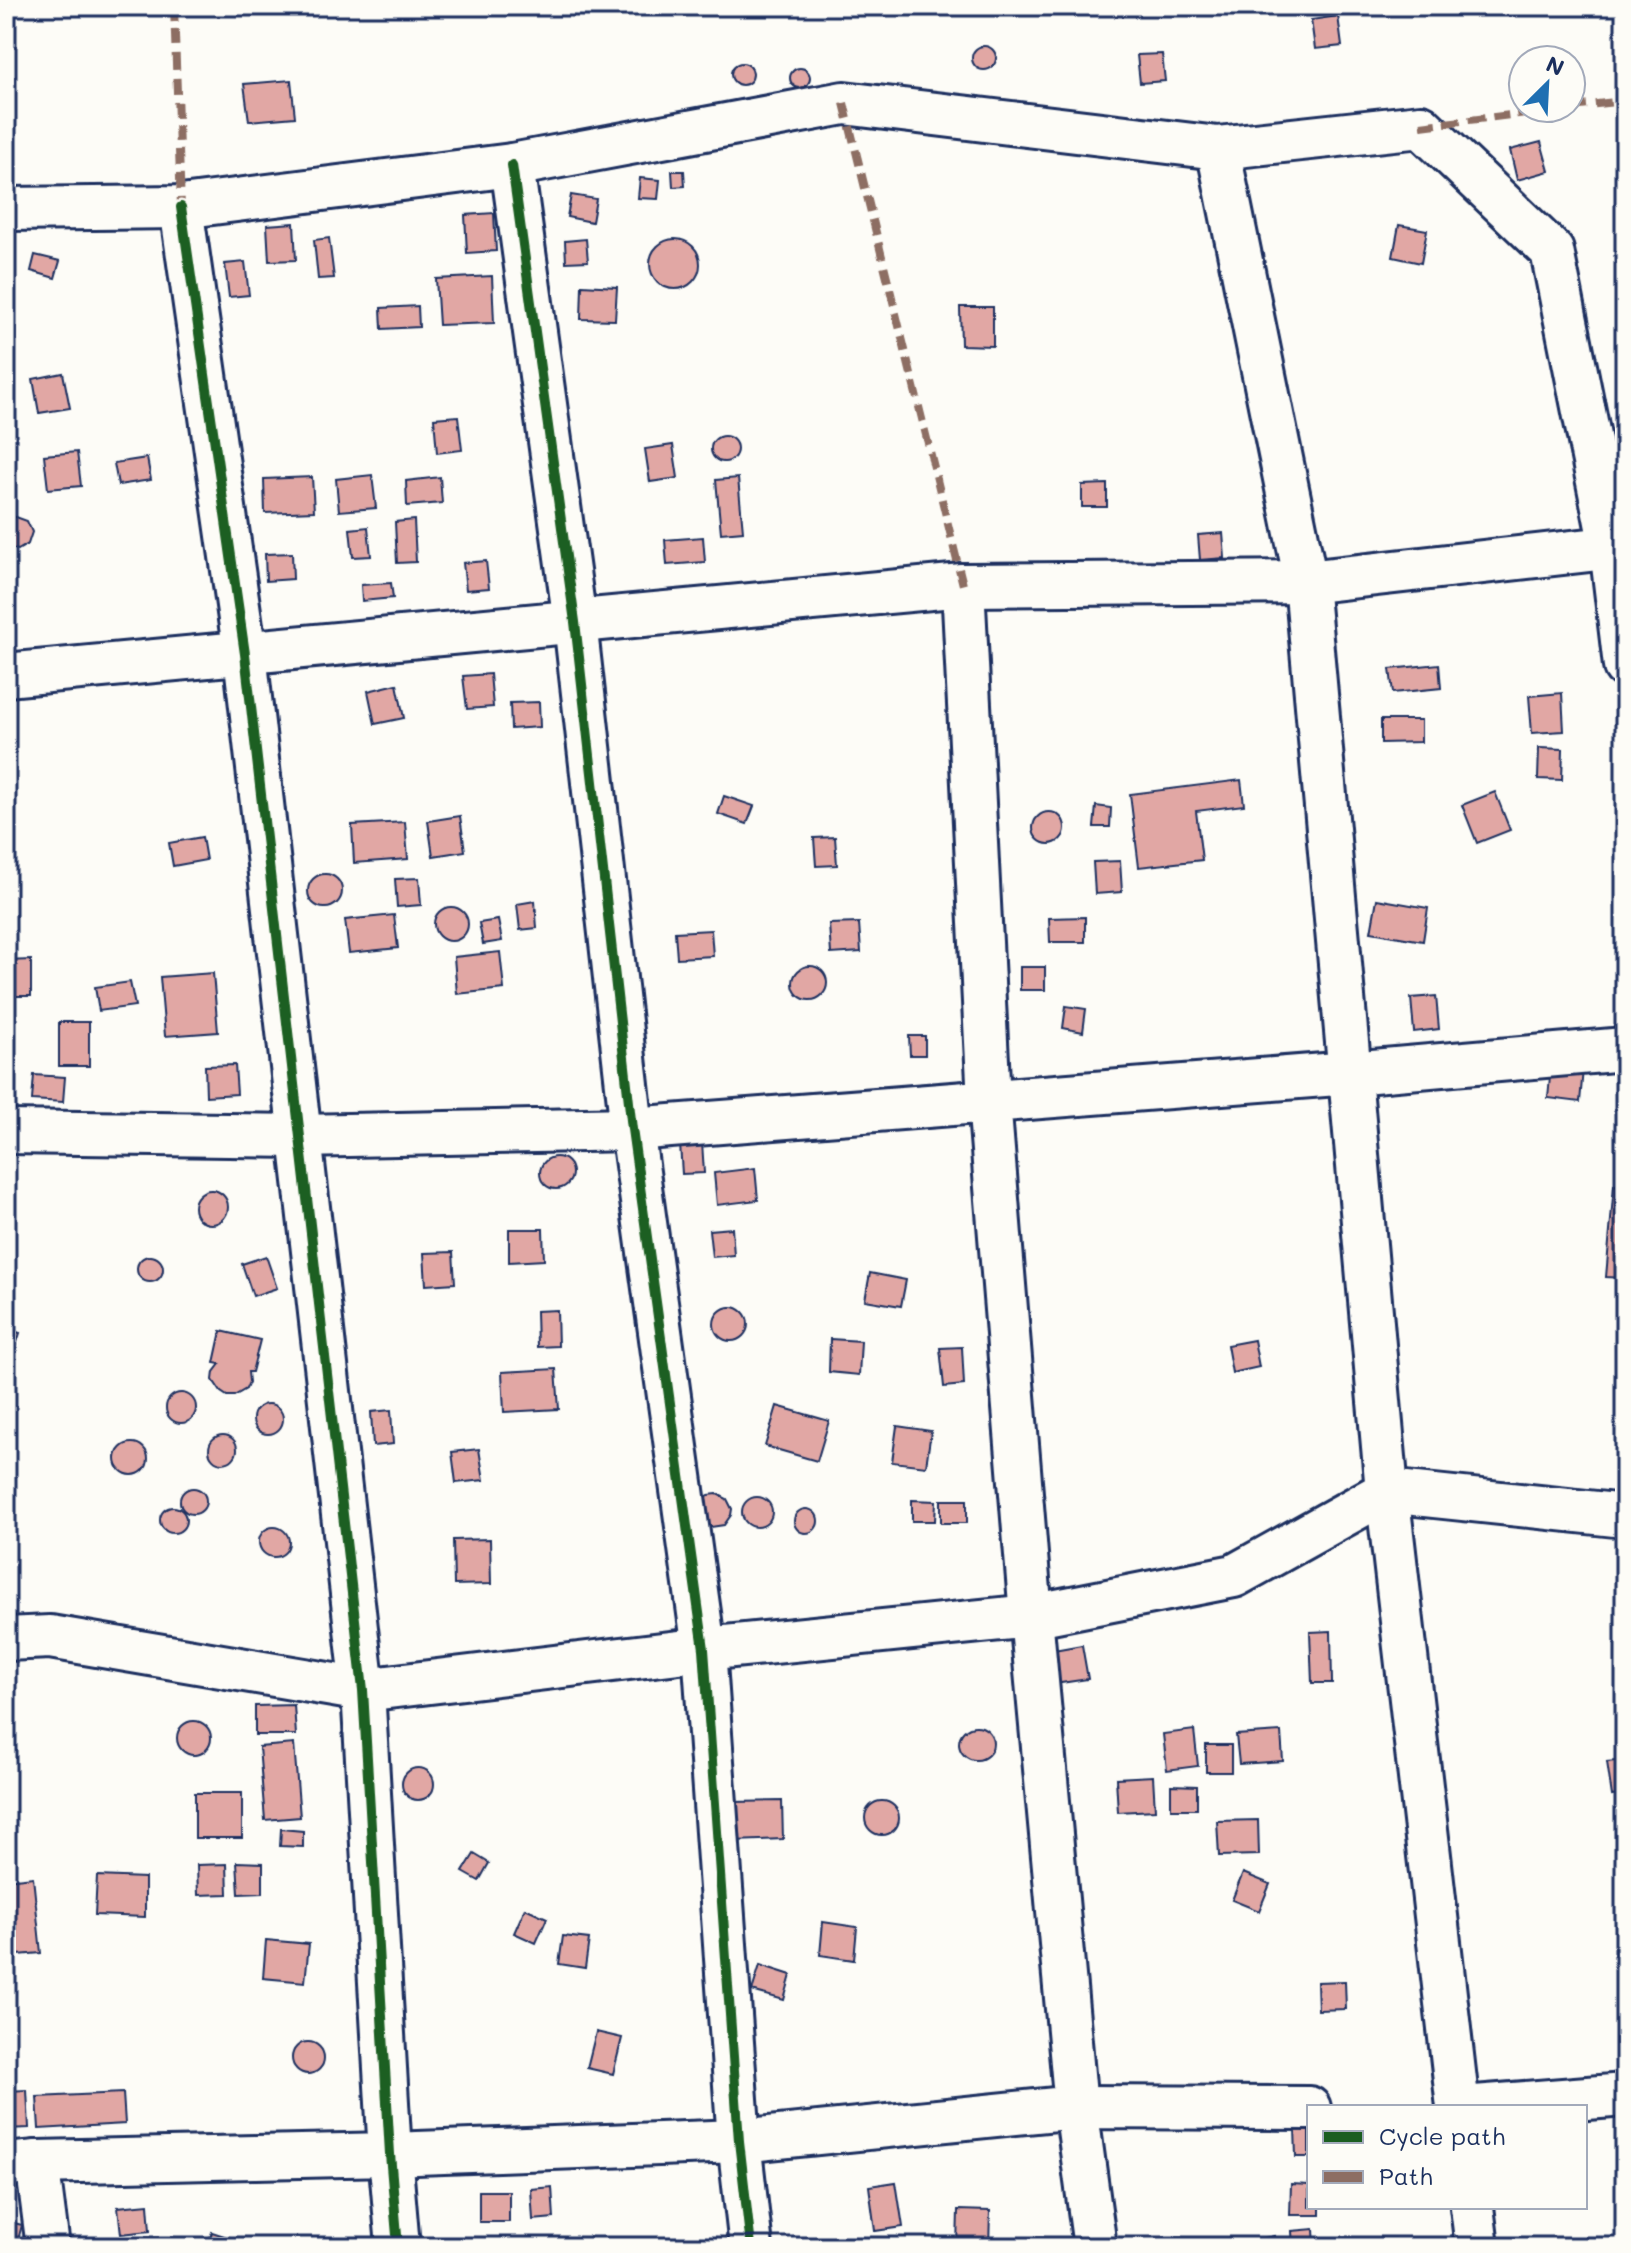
<svg xmlns="http://www.w3.org/2000/svg" width="1631" height="2253" font-family="Mali,sans-serif">
  <rect width="100%" height="100%" fill="#fdfcf7"/>
  <filter id="ink" filterUnits="userSpaceOnUse"><feTurbulence type="fractalNoise" baseFrequency=".0125" numOctaves="2"/><feDisplacementMap in="SourceGraphic" scale="16" xChannelSelector="R" yChannelSelector="G"/><feConvolveMatrix kernelMatrix="1 2 1 2 8 2 1 2 1" color-interpolation-filters="sRGB"/></filter>
  <g filter="url(#ink)">
    <g fill="#e1a7a4" stroke="#1b2f5e" stroke-width="2">
      <path d="M 270,6 L 304,6 L 304,7 L 271,13 Z"/>
      <path d="M 1338,16 L 1342,46 L 1315,49 L 1311,20 Z"/>
      <circle cx="984" cy="58" r="12"/>
      <path d="M 1162,54 L 1165,81 L 1140,83 L 1137,55 Z"/>
      <circle cx="742" cy="74" r="11"/>
      <circle cx="800" cy="78" r="10"/>
      <path d="M 291,80 L 295,117 L 249,121 L 244,84 Z"/>
      <path d="M 1541,142 L 1549,171 L 1517,180 L 1510,150 Z"/>
      <path d="M 672,171 L 684,171 L 685,186 L 673,187 Z"/>
      <path d="M 640,178 L 660,180 L 658,199 L 638,198 Z"/>
      <path d="M 571,195 L 596,199 L 592,222 L 567,217 Z"/>
      <path d="M 494,213 L 496,251 L 467,253 L 465,215 Z"/>
      <path d="M 294,223 L 296,260 L 269,261 L 267,225 Z"/>
      <path d="M 1399,225 L 1427,230 L 1421,263 L 1393,257 Z"/>
      <path d="M 329,238 L 334,278 L 318,279 L 314,240 Z"/>
      <circle cx="675" cy="264" r="25"/>
      <path d="M 586,239 L 588,261 L 566,262 L 565,241 Z"/>
      <path d="M 35,255 L 60,261 L 55,278 L 31,271 Z"/>
      <path d="M 245,262 L 249,295 L 229,297 L 225,264 Z"/>
      <path d="M 492,276 L 494,323 L 439,325 L 436,279 Z"/>
      <path d="M 582,285 L 617,287 L 615,320 L 581,319 Z"/>
      <path d="M 418,306 L 419,327 L 382,329 L 381,308 Z"/>
      <path d="M 960,307 L 993,307 L 993,346 L 961,345 Z"/>
      <path d="M 63,373 L 70,408 L 39,413 L 33,379 Z"/>
      <path d="M 458,416 L 462,450 L 437,453 L 434,418 Z"/>
      <circle cx="724" cy="449" r="13"/>
      <path d="M 673,445 L 678,478 L 650,482 L 645,449 Z"/>
      <path d="M 77,452 L 81,486 L 48,489 L 44,455 Z"/>
      <path d="M 147,458 L 151,480 L 118,485 L 114,463 Z"/>
      <path d="M 372,475 L 376,508 L 339,511 L 336,479 Z"/>
      <path d="M 312,477 L 314,511 L 265,513 L 264,479 Z"/>
      <path d="M 440,477 L 442,503 L 407,506 L 406,481 Z"/>
      <path d="M 738,478 L 743,531 L 721,533 L 716,480 Z"/>
      <path d="M 1107,484 L 1107,507 L 1082,507 L 1082,485 Z"/>
      <path d="M 9,517 L 16,517 L 27,521 L 32,532 L 28,544 L 18,550 L 6,547 L 6,520 Z"/>
      <path d="M 414,520 L 416,562 L 397,563 L 395,522 Z"/>
      <path d="M 368,527 L 371,556 L 353,557 L 350,529 Z"/>
      <path d="M 1223,533 L 1225,558 L 1200,560 L 1198,535 Z"/>
      <path d="M 703,537 L 705,562 L 667,565 L 665,540 Z"/>
      <path d="M 292,553 L 293,579 L 266,581 L 265,554 Z"/>
      <path d="M 486,561 L 489,588 L 466,590 L 463,563 Z"/>
      <path d="M 391,583 L 393,598 L 362,601 L 361,585 Z"/>
      <path d="M 1439,664 L 1441,688 L 1393,693 L 1390,669 Z"/>
      <path d="M 490,674 L 493,707 L 467,709 L 463,676 Z"/>
      <path d="M 397,684 L 404,718 L 375,724 L 368,691 Z"/>
      <path d="M 1562,693 L 1564,731 L 1532,733 L 1529,696 Z"/>
      <path d="M 539,702 L 540,727 L 511,729 L 510,703 Z"/>
      <path d="M 1381,720 L 1421,720 L 1421,742 L 1381,743 Z"/>
      <path d="M 1539,748 L 1563,749 L 1562,780 L 1538,779 Z"/>
      <path d="M 1241,780 L 1244,805 L 1196,811 L 1202,860 L 1139,867 L 1130,794 Z"/>
      <path d="M 1495,792 L 1510,830 L 1477,843 L 1462,805 Z"/>
      <path d="M 724,796 L 754,806 L 747,824 L 718,814 Z"/>
      <path d="M 1096,806 L 1111,808 L 1110,827 L 1094,827 Z"/>
      <circle cx="1049" cy="828" r="16"/>
      <path d="M 460,816 L 465,851 L 433,856 L 428,821 Z"/>
      <path d="M 405,822 L 408,859 L 354,863 L 352,825 Z"/>
      <path d="M 202,837 L 206,860 L 173,866 L 169,843 Z"/>
      <path d="M 835,837 L 837,865 L 816,866 L 814,838 Z"/>
      <path d="M 1120,861 L 1122,892 L 1095,894 L 1093,862 Z"/>
      <circle cx="325" cy="891" r="17"/>
      <path d="M 419,878 L 421,905 L 397,907 L 395,879 Z"/>
      <path d="M 1377,899 L 1428,908 L 1423,941 L 1371,932 Z"/>
      <path d="M 535,901 L 537,928 L 520,930 L 517,904 Z"/>
      <circle cx="451" cy="924" r="17"/>
      <path d="M 394,915 L 398,948 L 349,953 L 345,920 Z"/>
      <path d="M 1085,917 L 1085,942 L 1050,942 L 1049,918 Z"/>
      <path d="M 498,920 L 502,941 L 483,944 L 479,923 Z"/>
      <path d="M 859,923 L 861,952 L 831,954 L 829,924 Z"/>
      <path d="M 711,930 L 713,956 L 677,958 L 675,932 Z"/>
      <path d="M 500,952 L 504,989 L 457,994 L 454,957 Z"/>
      <path d="M 31,960 L 31,996 L 6,996 L 6,961 Z"/>
      <circle cx="810" cy="983" r="17"/>
      <rect x="1020" y="967" width="25" height="23"/>
      <path d="M 213,973 L 218,1032 L 165,1036 L 160,977 Z"/>
      <path d="M 130,982 L 135,1006 L 99,1011 L 95,987 Z"/>
      <path d="M 1436,996 L 1439,1029 L 1414,1032 L 1411,998 Z"/>
      <path d="M 1066,1006 L 1086,1009 L 1083,1032 L 1063,1028 Z"/>
      <rect x="59" y="1022" width="30" height="44"/>
      <path d="M 909,1036 L 925,1036 L 925,1055 L 910,1055 Z"/>
      <path d="M 235,1065 L 237,1094 L 206,1096 L 205,1066 Z"/>
      <path d="M 1551,1066 L 1583,1069 L 1580,1102 L 1548,1098 Z"/>
      <path d="M 34,1075 L 65,1077 L 63,1102 L 32,1100 Z"/>
      <path d="M 702,1142 L 704,1173 L 682,1174 L 680,1144 Z"/>
      <circle cx="556" cy="1173" r="16"/>
      <path d="M 755,1168 L 758,1200 L 717,1205 L 714,1173 Z"/>
      <path d="M 1614,1185 L 1625,1186 L 1625,1278 L 1606,1277 Z"/>
      <circle cx="211" cy="1207" r="17"/>
      <path d="M 732,1228 L 734,1255 L 712,1257 L 709,1230 Z"/>
      <path d="M 509,1229 L 543,1229 L 544,1260 L 509,1262 Z"/>
      <path d="M 453,1252 L 455,1283 L 426,1285 L 424,1253 Z"/>
      <path d="M 266,1256 L 277,1288 L 253,1296 L 242,1264 Z"/>
      <circle cx="150" cy="1269" r="13"/>
      <path d="M 870,1273 L 906,1280 L 901,1306 L 865,1300 Z"/>
      <circle cx="731" cy="1324" r="17"/>
      <path d="M 557,1310 L 558,1346 L 537,1347 L 536,1311 Z"/>
      <path d="M 6,1329 L 20,1333 L 6,1377 Z"/>
      <path d="M 221,1331 L 260,1340 L 252,1372 L 248,1372 L 249,1382 L 246,1389 L 234,1396 L 227,1396 L 221,1392 L 213,1380 L 214,1372 L 220,1364 L 214,1363 Z"/>
      <path d="M 830,1339 L 861,1341 L 859,1375 L 829,1372 Z"/>
      <path d="M 1254,1340 L 1259,1367 L 1232,1373 L 1227,1345 Z"/>
      <path d="M 962,1347 L 964,1385 L 944,1387 L 940,1348 Z"/>
      <path d="M 556,1369 L 559,1409 L 504,1412 L 502,1372 Z"/>
      <circle cx="181" cy="1408" r="15"/>
      <circle cx="268" cy="1419" r="15"/>
      <path d="M 777,1406 L 829,1421 L 817,1461 L 765,1446 Z"/>
      <path d="M 391,1410 L 393,1444 L 373,1446 L 371,1412 Z"/>
      <path d="M 897,1426 L 931,1431 L 926,1466 L 892,1462 Z"/>
      <circle cx="223" cy="1449" r="14"/>
      <circle cx="132" cy="1459" r="16"/>
      <path d="M 479,1449 L 484,1480 L 456,1483 L 452,1452 Z"/>
      <circle cx="193" cy="1501" r="13"/>
      <path d="M 717,1494 L 727,1499 L 732,1509 L 731,1515 L 724,1525 L 711,1527 L 706,1524 L 703,1499 L 709,1495 Z"/>
      <circle cx="757" cy="1512" r="15"/>
      <path d="M 912,1500 L 936,1501 L 935,1521 L 912,1521 Z"/>
      <rect x="941" y="1500" width="26" height="23"/>
      <circle cx="173" cy="1520" r="13"/>
      <circle cx="806" cy="1521" r="12"/>
      <circle cx="274" cy="1542" r="15"/>
      <path d="M 490,1539 L 491,1584 L 454,1585 L 453,1540 Z"/>
      <path d="M 1331,1631 L 1332,1683 L 1312,1683 L 1310,1632 Z"/>
      <path d="M 1082,1645 L 1088,1679 L 1054,1684 L 1048,1651 Z"/>
      <path d="M 294,1705 L 296,1735 L 255,1735 L 255,1706 Z"/>
      <circle cx="194" cy="1738" r="17"/>
      <circle cx="976" cy="1743" r="17"/>
      <path d="M 1194,1730 L 1198,1766 L 1167,1770 L 1163,1734 Z"/>
      <path d="M 1281,1732 L 1283,1761 L 1239,1764 L 1236,1735 Z"/>
      <path d="M 294,1744 L 300,1817 L 265,1820 L 259,1747 Z"/>
      <rect x="1206" y="1745" width="25" height="27"/>
      <path d="M 1625,1760 L 1625,1794 L 1612,1796 L 1607,1762 Z"/>
      <circle cx="418" cy="1784" r="16"/>
      <path d="M 1153,1776 L 1155,1810 L 1118,1812 L 1116,1778 Z"/>
      <path d="M 1171,1785 L 1197,1786 L 1197,1809 L 1171,1809 Z"/>
      <rect x="195" y="1793" width="47" height="45"/>
      <path d="M 782,1801 L 783,1839 L 734,1841 L 733,1802 Z"/>
      <circle cx="882" cy="1818" r="17"/>
      <path d="M 1258,1820 L 1259,1855 L 1219,1856 L 1217,1821 Z"/>
      <path d="M 281,1829 L 303,1831 L 303,1847 L 280,1846 Z"/>
      <path d="M 474,1854 L 489,1863 L 479,1881 L 463,1872 Z"/>
      <path d="M 237,1862 L 263,1863 L 263,1893 L 239,1894 Z"/>
      <path d="M 227,1864 L 228,1894 L 198,1895 L 197,1865 Z"/>
      <path d="M 1243,1873 L 1270,1884 L 1259,1911 L 1232,1900 Z"/>
      <path d="M 97,1876 L 145,1878 L 145,1917 L 95,1915 Z"/>
      <path d="M 33,1877 L 41,1953 L 6,1956 L 6,1880 Z"/>
      <path d="M 525,1908 L 547,1918 L 536,1943 L 514,1933 Z"/>
      <path d="M 823,1922 L 857,1927 L 854,1960 L 820,1955 Z"/>
      <path d="M 563,1936 L 589,1939 L 585,1968 L 559,1964 Z"/>
      <path d="M 266,1940 L 309,1944 L 305,1982 L 263,1978 Z"/>
      <path d="M 760,1965 L 791,1975 L 784,2000 L 752,1991 Z"/>
      <path d="M 1345,1981 L 1346,2009 L 1318,2010 L 1317,1982 Z"/>
      <path d="M 596,2032 L 622,2038 L 613,2074 L 587,2068 Z"/>
      <circle cx="308" cy="2058" r="16"/>
      <path d="M 27,2090 L 29,2128 L 6,2129 L 6,2091 Z"/>
      <path d="M 123,2093 L 125,2124 L 39,2129 L 37,2097 Z"/>
      <path d="M 1309,2126 L 1309,2157 L 1296,2157 L 1295,2127 Z"/>
      <path d="M 896,2182 L 903,2227 L 875,2231 L 869,2186 Z"/>
      <path d="M 1291,2184 L 1309,2185 L 1309,2207 L 1320,2207 L 1320,2215 L 1290,2215 Z"/>
      <path d="M 552,2187 L 554,2218 L 533,2220 L 531,2189 Z"/>
      <rect x="479" y="2191" width="30" height="31"/>
      <path d="M 148,2204 L 150,2231 L 121,2234 L 118,2207 Z"/>
      <path d="M 958,2210 L 990,2211 L 989,2247 L 957,2247 Z"/>
      <path d="M 6,2221 L 22,2225 L 16,2247 L 6,2247 Z"/>
      <path d="M 1314,2229 L 1315,2247 L 1293,2247 L 1292,2231 Z"/>
      <path d="M 212,2232 L 237,2240 L 234,2247 L 207,2247 Z"/>
      <path d="M 1274,2236 L 1277,2247 L 1244,2247 L 1243,2243 Z"/>
      <rect x="1344" y="2239" width="51" height="8"/>
    </g>
    <g fill="none" stroke-linecap="round" stroke-linejoin="round">
      <defs>
        <g id="minor">
          <path d="M 1218,148 L 1306,582 L 1387,1491 L 1458,2107"/>
          <path d="M 512,165 L 575,622 L 632,1129 L 704,1649 L 739,2141 L 751,2247"/>
          <path d="M 181,207 L 245,654 L 363,1690 L 390,2154 L 398,2247"/>
          <path d="M 6,209 L 181,207 L 512,165 L 844,103 L 1218,148 L 1421,126 L 1552,251 L 1611,547 L 1625,666"/>
          <path d="M 963,585 L 989,1101 L 1031,1616 L 1076,2107 L 1095,2247"/>
          <path d="M 6,675 L 963,585 L 1306,582 L 1625,546"/>
          <path d="M 6,1132 L 300,1136 L 632,1129 L 1350,1073 L 1625,1049"/>
          <path d="M 6,1639 L 50,1637 L 363,1690 L 704,1649 L 1031,1616 L 1234,1576 L 1387,1491 L 1625,1516"/>
          <path d="M 1475,2107 L 1625,2095"/>
          <path d="M 37,2162 L 48,2247"/>
          <path d="M 6,2165 L 37,2162 L 390,2154 L 739,2141 L 1076,2107 L 1309,2108"/>
          <path d="M 1472,2207 L 1477,2247"/>
        </g>
      </defs>
      <use href="#minor" stroke="#1b2f5e" stroke-width="48"/>
      <use href="#minor" stroke="#fdfcf7" stroke-width="42"/>
      <g stroke="#8d6e63" stroke-width="8" stroke-dasharray="16 8" stroke-linecap="butt">
        <path d="M 174,6 L 181,207"/>
        <path d="M 844,103 L 963,585"/>
        <path d="M 1571,107 L 1625,101"/>
        <path d="M 1421,126 L 1567,108"/>
      </g>
      <defs>
        <g id="cycleway">
          <path d="M 512,165 L 575,622 L 632,1129 L 704,1649 L 739,2141 L 751,2247"/>
          <path d="M 181,207 L 245,654 L 363,1690 L 390,2154 L 398,2247"/>
        </g>
      </defs>
      <use href="#cycleway" stroke="#fdfcf7" stroke-width="15"/>
      <use href="#cycleway" stroke="#1b5e20" stroke-width="10"/>
    </g>
  </g>
  <rect width="1631" height="2253" fill="none" stroke="#fdfcf7" stroke-width="32"/>
  <rect x="16" y="16" width="1599" height="2221" fill="none" stroke="#1b2f5e" stroke-width="3" filter="url(#ink)"/>
  <rect x="1307" y="2105" width="280" height="104" fill="#fdfcf7" stroke="#a3aaba" stroke-width="2"/>
  <rect x="1323" y="2131" width="40" height="12" fill="#1b5e20" stroke="#a3aaba" stroke-width="2"/>
  <text x="1379" y="2145" font-size="24" fill="#1b2f5e">Cycle path</text>
  <rect x="1323" y="2171" width="40" height="12" fill="#8d6e63" stroke="#a3aaba" stroke-width="2"/>
  <text x="1379" y="2185" font-size="24" fill="#1b2f5e">Path</text>
  <g transform="translate(1547 84) rotate(24)"><circle r="38" fill="#fdfcf7" stroke="#a3aaba" stroke-width="2"/>
  <path d="M0-6L14 30L0 20L-14 30Z" fill="#1f6fb2"/>
  <text y="-12" font-size="22" font-weight="bold" text-anchor="middle" fill="#1b2f5e">N</text>
  </g>
</svg>
